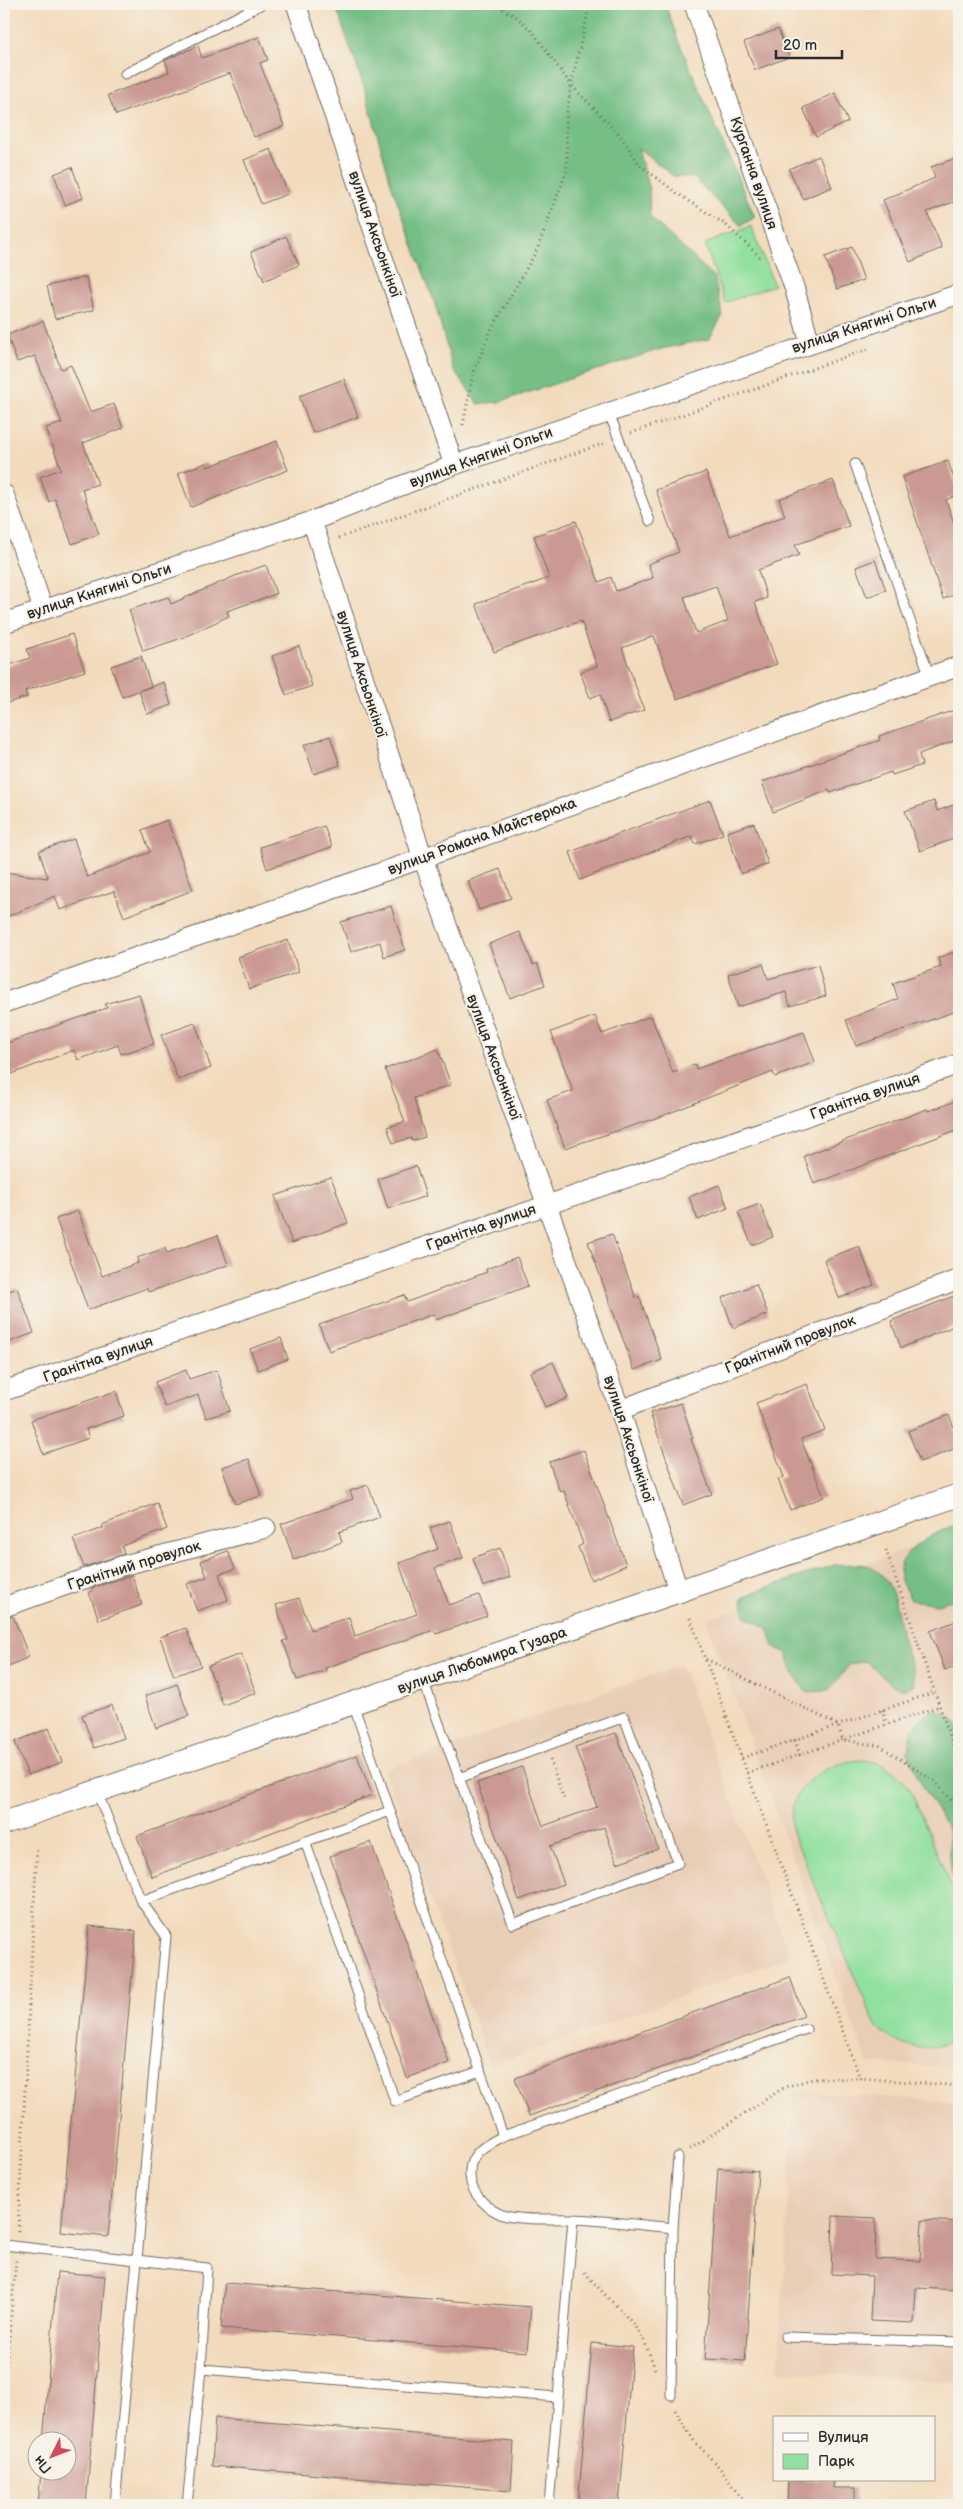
<svg xmlns="http://www.w3.org/2000/svg" width="963" height="2509" font-family="'Balsamiq Sans',sans-serif">
  <rect width="100%" height="100%" fill="#f7f3e8"/>
  <filter id="ink" filterUnits="userSpaceOnUse"><feTurbulence type="fractalNoise" baseFrequency=".02" numOctaves="2"/><feDisplacementMap in="SourceGraphic" scale="10" xChannelSelector="R" yChannelSelector="G"/><feConvolveMatrix kernelMatrix="1 2 1 2 8 2 1 2 1" color-interpolation-filters="sRGB"/></filter>
  <filter id="wash" filterUnits="userSpaceOnUse"><feTurbulence type="fractalNoise" baseFrequency=".0096" numOctaves="4" result="noise"/><feDisplacementMap in="SourceGraphic" scale="20" xChannelSelector="R" yChannelSelector="G"/><feGaussianBlur stdDeviation="1.12" result="paint"/><feColorMatrix in="noise" values="0 0 0 0 0 0 0 0 0 0 0 0 0 0 0 0 0 1.4 0 .05"/><feComposite in="paint" operator="in"/></filter>
  <g filter="url(#wash)">
    <rect width="100%" height="100%" fill="#f2dbbd"/>
    <g fill="#e9ceb6">
      <path d="M 959,1531 L 959,2068 L 867,2063 L 706,1620 Z"/>
      <path d="M 681,1665 L 790,1957 L 490,2066 L 384,1770 Z"/>
      <path d="M 795,2090 L 959,2103 L 959,2382 L 778,2371 Z"/>
    </g>
    <g fill="#91e09f" stroke="#5e8665">
      <path d="M 751,226 L 774,285 L 725,303 L 705,244 Z"/>
      <path d="M 860,1760 C 882,1761 897,1772 910,1789 L 959,1905 L 959,2038 C 929,2054 900,2051 876,2026 L 792,1832 C 784,1789 822,1763 860,1760 Z"/>
    </g>
    <g fill="#74be86" stroke="#507458">
      <path d="M 335,4 L 665,4 L 678,40 L 755,217 L 741,226 L 694,178 L 673,176 L 638,148 L 649,189 L 650,217 L 714,277 L 723,315 L 709,339 L 661,349 L 499,402 L 478,404 L 452,367 L 436,307 L 392,187 L 365,90 Z"/>
      <path d="M 959,1523 L 959,1598 L 937,1604 L 911,1600 C 908,1593 902,1585 900,1578 C 895,1549 938,1532 959,1523 Z"/>
      <path d="M 834,1565 C 844,1565 864,1562 872,1567 C 898,1583 896,1614 903,1640 C 907,1656 914,1667 914,1684 L 905,1690 L 892,1685 L 866,1661 L 850,1664 L 829,1691 L 806,1692 L 792,1671 L 787,1653 L 774,1647 L 768,1628 L 745,1616 L 742,1599 L 754,1592 Z"/>
      <path d="M 933,1710 C 947,1713 955,1716 959,1730 L 959,1893 L 951,1872 L 948,1829 L 918,1778 L 908,1752 L 911,1731 L 921,1719 Z"/>
    </g>
    <g id="blocks">
      <g fill="#ca9993" fill-rule="evenodd">
        <path d="M 778,29 L 789,57 L 755,70 L 744,42 Z"/>
        <path d="M 259,37 L 268,60 L 260,63 L 284,126 L 254,137 L 230,73 L 116,115 L 108,95 L 169,72 L 165,60 L 198,46 L 202,58 Z"/>
        <path d="M 835,93 L 848,122 L 816,137 L 803,108 Z"/>
        <path d="M 271,149 L 288,194 L 261,204 L 244,160 Z"/>
        <path d="M 819,156 L 832,187 L 803,199 L 789,169 Z"/>
        <path d="M 959,157 L 959,200 L 927,212 L 942,248 L 910,262 L 883,200 L 935,178 L 931,167 Z"/>
        <path d="M 72,167 L 83,198 L 65,205 L 54,174 Z"/>
        <path d="M 286,236 L 299,265 L 264,281 L 251,252 Z"/>
        <path d="M 852,247 L 864,280 L 837,289 L 825,257 Z"/>
        <path d="M 86,277 L 94,310 L 55,319 L 47,286 Z"/>
        <path d="M 43,321 L 61,369 L 71,365 L 90,412 L 114,404 L 123,428 L 83,443 L 98,484 L 82,489 L 99,534 L 72,544 L 55,499 L 49,502 L 40,477 L 61,469 L 46,428 L 62,423 L 35,356 L 17,362 L 7,335 Z"/>
        <path d="M 344,379 L 358,417 L 313,433 L 299,396 Z"/>
        <path d="M 277,441 L 288,470 L 191,507 L 178,473 L 206,463 L 207,467 Z"/>
        <path d="M 948,461 L 959,494 L 946,500 L 959,538 L 959,593 L 943,599 L 902,477 Z"/>
        <path d="M 706,472 L 730,536 L 785,516 L 779,499 L 833,480 L 849,526 L 795,545 L 799,555 L 758,570 L 767,598 L 755,602 L 777,664 L 677,699 L 654,636 L 622,648 L 644,710 L 609,722 L 600,694 L 590,698 L 580,672 L 597,666 L 581,621 L 494,652 L 476,604 L 549,578 L 534,536 L 576,521 L 599,582 L 611,577 L 616,591 L 653,578 L 648,564 L 679,552 L 656,490 ZM 716,586 L 728,621 L 696,633 L 684,597 Z"/>
        <path d="M 875,560 L 886,590 L 867,597 L 856,567 Z"/>
        <path d="M 266,565 L 276,594 L 227,611 L 229,616 L 182,638 L 143,651 L 129,610 L 168,597 L 171,604 L 235,576 Z"/>
        <path d="M 72,634 L 85,671 L 25,691 L 27,697 L 4,704 L 4,667 L 30,658 L 27,649 Z"/>
        <path d="M 299,646 L 312,686 L 286,695 L 272,656 Z"/>
        <path d="M 141,656 L 151,686 L 122,697 L 111,666 Z"/>
        <path d="M 164,682 L 171,705 L 147,714 L 139,691 Z"/>
        <path d="M 955,710 L 959,722 L 959,739 L 919,754 L 922,765 L 892,775 L 891,772 L 830,793 L 829,790 L 773,812 L 762,782 L 880,740 L 879,736 Z"/>
        <path d="M 330,736 L 340,765 L 314,774 L 304,745 Z"/>
        <path d="M 710,800 L 723,834 L 695,844 L 692,836 L 580,880 L 570,852 Z"/>
        <path d="M 934,801 L 937,811 L 959,803 L 959,837 L 920,851 L 905,811 Z"/>
        <path d="M 167,820 L 193,890 L 124,917 L 114,891 L 60,910 L 55,896 L 4,918 L 4,872 L 48,878 L 39,851 L 74,839 L 87,877 L 150,852 L 142,830 Z"/>
        <path d="M 754,823 L 768,864 L 741,874 L 727,832 Z"/>
        <path d="M 324,826 L 332,847 L 267,869 L 260,847 Z"/>
        <path d="M 500,869 L 511,898 L 479,910 L 468,881 Z"/>
        <path d="M 391,906 L 405,950 L 384,957 L 380,942 L 351,952 L 341,922 Z"/>
        <path d="M 520,932 L 533,965 L 537,963 L 545,985 L 510,998 L 489,944 Z"/>
        <path d="M 288,940 L 299,972 L 249,989 L 238,957 Z"/>
        <path d="M 959,950 L 959,1010 L 856,1046 L 846,1020 L 898,999 L 893,983 L 941,967 L 938,958 Z"/>
        <path d="M 763,964 L 768,979 L 818,965 L 826,996 L 790,1006 L 786,992 L 738,1007 L 728,974 Z"/>
        <path d="M 139,994 L 154,1044 L 121,1054 L 118,1045 L 78,1060 L 74,1050 L 4,1077 L 4,1044 L 107,1008 L 105,1004 Z"/>
        <path d="M 595,1016 L 602,1034 L 651,1016 L 673,1073 L 695,1064 L 696,1069 L 804,1032 L 815,1062 L 775,1077 L 773,1072 L 662,1116 L 565,1148 L 547,1100 L 573,1091 L 551,1032 Z"/>
        <path d="M 195,1023 L 211,1068 L 178,1080 L 161,1035 Z"/>
        <path d="M 438,1049 L 451,1085 L 414,1098 L 425,1137 L 412,1141 L 411,1138 L 393,1143 L 387,1127 L 405,1122 L 385,1069 Z"/>
        <path d="M 959,1100 L 959,1129 L 814,1184 L 804,1156 L 927,1109 L 928,1111 Z"/>
        <path d="M 416,1166 L 426,1196 L 388,1209 L 378,1179 Z"/>
        <path d="M 331,1177 L 348,1223 L 292,1243 L 275,1196 Z"/>
        <path d="M 719,1185 L 728,1208 L 698,1220 L 689,1197 Z"/>
        <path d="M 760,1204 L 773,1237 L 752,1245 L 738,1212 Z"/>
        <path d="M 78,1211 L 102,1276 L 138,1263 L 137,1258 L 165,1248 L 167,1253 L 218,1235 L 228,1265 L 148,1292 L 147,1288 L 88,1310 L 56,1219 Z"/>
        <path d="M 612,1234 L 636,1298 L 639,1296 L 662,1360 L 634,1370 L 588,1242 Z"/>
        <path d="M 859,1246 L 874,1285 L 839,1298 L 824,1260 Z"/>
        <path d="M 517,1257 L 528,1286 L 436,1320 L 434,1314 L 329,1351 L 319,1325 L 404,1295 L 407,1302 L 487,1272 L 486,1269 Z"/>
        <path d="M 756,1284 L 768,1314 L 733,1328 L 722,1298 Z"/>
        <path d="M 17,1288 L 34,1333 L 4,1344 L 4,1293 Z"/>
        <path d="M 959,1294 L 959,1324 L 901,1348 L 891,1321 Z"/>
        <path d="M 281,1338 L 288,1359 L 258,1370 L 250,1349 Z"/>
        <path d="M 553,1362 L 568,1398 L 545,1407 L 530,1372 Z"/>
        <path d="M 186,1370 L 189,1379 L 217,1370 L 230,1411 L 206,1418 L 198,1395 L 165,1407 L 155,1382 Z"/>
        <path d="M 807,1384 L 825,1430 L 801,1439 L 824,1497 L 790,1510 L 778,1479 L 784,1477 L 756,1403 Z"/>
        <path d="M 116,1391 L 124,1416 L 86,1429 L 89,1438 L 43,1454 L 31,1420 Z"/>
        <path d="M 681,1403 L 693,1438 L 691,1439 L 712,1494 L 683,1505 L 650,1413 Z"/>
        <path d="M 949,1415 L 959,1441 L 959,1447 L 920,1462 L 908,1431 Z"/>
        <path d="M 584,1450 L 626,1565 L 591,1580 L 578,1547 L 583,1544 L 564,1491 L 560,1492 L 549,1462 Z"/>
        <path d="M 249,1459 L 261,1496 L 235,1504 L 222,1467 Z"/>
        <path d="M 368,1485 L 380,1517 L 339,1532 L 342,1542 L 294,1560 L 281,1524 L 353,1499 L 350,1491 Z"/>
        <path d="M 157,1503 L 167,1529 L 122,1546 L 124,1554 L 84,1567 L 73,1539 L 103,1528 L 102,1525 Z"/>
        <path d="M 450,1521 L 463,1558 L 435,1568 L 449,1605 L 479,1595 L 487,1616 L 436,1634 L 434,1630 L 325,1668 L 326,1671 L 297,1680 L 283,1641 L 288,1640 L 276,1605 L 299,1598 L 311,1630 L 349,1617 L 355,1636 L 417,1614 L 399,1563 L 438,1549 L 430,1528 Z"/>
        <path d="M 500,1548 L 510,1577 L 483,1587 L 473,1558 Z"/>
        <path d="M 228,1551 L 235,1569 L 219,1574 L 228,1600 L 197,1611 L 187,1584 L 207,1577 L 201,1561 Z"/>
        <path d="M 132,1575 L 142,1605 L 99,1620 L 89,1592 L 93,1591 L 92,1588 Z"/>
        <path d="M 13,1616 L 29,1657 L 4,1668 L 4,1618 Z"/>
        <path d="M 959,1620 L 959,1665 L 945,1670 L 930,1631 Z"/>
        <path d="M 186,1628 L 201,1666 L 174,1676 L 160,1637 Z"/>
        <path d="M 241,1654 L 256,1693 L 223,1705 L 208,1666 Z"/>
        <path d="M 177,1684 L 189,1716 L 156,1728 L 145,1696 Z"/>
        <path d="M 112,1705 L 124,1738 L 94,1748 L 82,1715 Z"/>
        <path d="M 49,1728 L 62,1762 L 28,1775 L 15,1742 Z"/>
        <path d="M 616,1733 L 658,1849 L 617,1863 L 604,1827 L 550,1846 L 564,1884 L 519,1900 L 477,1783 L 522,1767 L 543,1826 L 597,1807 L 575,1747 Z"/>
        <path d="M 357,1755 L 372,1795 L 152,1877 L 137,1836 Z"/>
        <path d="M 371,1842 L 449,2063 L 407,2078 L 330,1856 Z"/>
        <path d="M 89,1926 L 136,1931 L 108,2237 L 61,2232 Z"/>
        <path d="M 790,1977 L 804,2016 L 529,2116 L 515,2078 Z"/>
        <path d="M 718,2168 L 758,2171 L 745,2361 L 705,2359 Z"/>
        <path d="M 833,2216 L 876,2218 L 875,2259 L 920,2261 L 922,2220 L 959,2222 L 959,2290 L 916,2288 L 914,2323 L 870,2321 L 872,2276 L 831,2274 Z"/>
        <path d="M 57,2272 L 105,2276 L 86,2505 L 38,2505 L 41,2472 L 68,2472 L 68,2442 L 43,2442 Z"/>
        <path d="M 225,2283 L 531,2307 L 527,2352 L 221,2328 Z"/>
        <path d="M 592,2343 L 633,2347 L 619,2505 L 578,2505 Z"/>
        <path d="M 215,2418 L 514,2442 L 511,2491 L 212,2466 Z"/>
        <path d="M 788,2480 L 834,2480 L 833,2488 L 855,2488 L 855,2505 L 787,2505 Z"/>
      </g>
    </g>
  </g>
  <g filter="url(#ink)">
    <use href="#blocks" fill-opacity="0" stroke="#71695e" stroke-width="1"/>
    <g fill="none" stroke-linecap="round" stroke-linejoin="round">
      <defs>
        <g id="service">
          <path d="M 125,74 L 262,4"/>
          <path d="M 609,413 L 650,521"/>
          <path d="M 855,464 L 930,677"/>
          <path d="M 423,1680 L 513,1924 L 678,1863 L 624,1717 L 459,1778"/>
          <path d="M 353,1704 L 503,2136 L 806,2029"/>
          <path d="M 97,1792 L 141,1901 L 390,1811"/>
          <path d="M 305,1841 L 395,2101 L 480,2071"/>
          <path d="M 503,2136 C 485,2145 468,2154 470,2176 C 471,2195 489,2211 506,2216 C 526,2221 551,2218 571,2219 C 605,2220 639,2225 673,2228"/>
          <path d="M 4,2245 L 207,2268 L 201,2369 L 187,2505"/>
          <path d="M 785,2337 L 959,2342"/>
          <path d="M 201,2369 L 557,2397"/>
          <path d="M 671,2395 L 673,2228 L 678,2157"/>
          <path d="M 115,2505 L 166,1936 L 141,1901"/>
          <path d="M 549,2505 L 573,2219"/>
        </g>
        <g id="minor">
          <path d="M 296,4 L 454,465"/>
          <path d="M 694,4 L 794,287 L 810,343"/>
          <path d="M 4,494 L 43,609"/>
          <path d="M 312,521 L 423,858 L 620,1410 L 679,1593"/>
          <path d="M 4,623 L 312,521 L 454,465 L 959,294"/>
          <path d="M 4,1003 L 423,858 L 959,666"/>
          <path d="M 4,1391 L 959,1064"/>
          <path d="M 620,1410 L 959,1279"/>
          <path d="M 4,1607 L 121,1566 L 266,1528"/>
        </g>
        <path id="tertiary" d="M 4,1823 L 959,1495"/>
      </defs>
      <use href="#service" stroke="#71695e" stroke-width="11"/>
      <use href="#minor" stroke="#71695e" stroke-width="21"/>
      <use href="#tertiary" stroke="#71695e" stroke-width="24"/>
      <g stroke="#71695e" stroke-width="3" stroke-dasharray="1 4" stroke-linecap="butt">
        <path d="M 494,4 L 515,16 L 533,32 L 571,85 L 618,133 L 640,165 L 678,194 L 726,225 L 760,257"/>
        <path d="M 463,425 L 473,374 L 490,332 L 537,250 L 567,170 L 566,119 L 571,85 L 590,4"/>
        <path d="M 631,433 L 868,349"/>
        <path d="M 339,538 L 604,443"/>
        <path d="M 886,1550 L 959,1763"/>
        <path d="M 690,1618 L 860,2078 L 959,2086"/>
        <path d="M 706,1659 L 838,1725 L 843,1740 L 880,1746 L 934,1781 L 959,1808"/>
        <path d="M 882,1710 L 887,1725"/>
        <path d="M 795,1740 L 800,1755"/>
        <path d="M 742,1758 L 935,1692"/>
        <path d="M 550,1760 L 565,1802"/>
        <path d="M 747,1773 L 940,1706"/>
        <path d="M 690,2149 L 785,2087 L 812,2079 L 860,2078"/>
        <path d="M 18,2231 L 37,1846"/>
        <path d="M 585,2272 C 602,2295 629,2314 643,2339 C 648,2348 651,2359 655,2369"/>
        <path d="M 4,2391 L 16,2260"/>
        <path d="M 675,2410 L 694,2441 L 719,2467 L 746,2505"/>
      </g>
      <use href="#service" stroke="#fff" stroke-width="9"/>
      <use href="#minor" stroke="#fff" stroke-width="19"/>
      <use href="#tertiary" stroke="#fff" stroke-width="22"/>
    </g>
  </g>
  <g text-anchor="middle" stroke-width="4" stroke-linejoin="round" paint-order="stroke">
    <g font-size="15" fill="#2b2b2b" stroke="#f7f3e8">
      <text transform="translate(754 173) rotate(71)" y="5">Курганна вулиця</text>
      <text transform="translate(375 234) rotate(71)" y="5">вулиця Аксьонкіної</text>
      <text transform="translate(864 325) rotate(-18)" y="5">вулиця Княгині Ольги</text>
      <text transform="translate(481 457) rotate(-20)" y="5">вулиця Княгині Ольги</text>
      <text transform="translate(99 591) rotate(-18)" y="5">вулиця Княгині Ольги</text>
      <text transform="translate(362 674) rotate(72)" y="5">вулиця Аксьонкіної</text>
      <text transform="translate(482 836) rotate(-20)" y="5">вулиця Романа Майстерюка</text>
      <text transform="translate(494 1057) rotate(70)" y="5">вулиця Аксьонкіної</text>
      <text transform="translate(865 1096) rotate(-19)" y="5">Гранітна вулиця</text>
      <text transform="translate(481 1227) rotate(-19)" y="5">Гранітна вулиця</text>
      <text transform="translate(790 1344) rotate(-21)" y="5">Гранітний провулок</text>
      <text transform="translate(98 1359) rotate(-19)" y="5">Гранітна вулиця</text>
      <text transform="translate(629 1439) rotate(72)" y="5">вулиця Аксьонкіної</text>
      <text transform="translate(134 1565) rotate(-17)" y="5">Гранітний провулок</text>
      <text transform="translate(482 1660) rotate(-19)" y="5">вулиця Любомира Гузара</text>
    </g>
  </g>
  <rect width="963" height="2509" fill="none" stroke="#f7f3e8" stroke-width="20"/>
  <rect x="773" y="2416" width="162" height="65" fill="#f7f3e8" stroke="#a5a39c"/>
  <rect x="783" y="2433" width="25" height="8" fill="#ffffff" stroke="#a5a39c"/>
  <text x="818" y="2442" font-size="15" fill="#2b2b2b">Вулиця</text>
  <rect x="783" y="2454" width="25" height="15" fill="#91e09f" stroke="#a5a39c"/>
  <text x="818" y="2466" font-size="15" fill="#2b2b2b">Парк</text>
  <g transform="translate(52 2456) rotate(228)"><circle r="24" fill="#f7f3e8" stroke="#a5a39c"/>
  <path d="M0-4L9 19L0 12L-9 19Z" fill="#d1495b"/>
  <text y="-8" font-size="14" font-weight="bold" text-anchor="middle" fill="#2b2b2b">Пн</text>
  </g>
  <path d="M776 50v8h66v-8" fill="none" stroke="#2b2b2b" stroke-width="2.5"/>
  <text x="783" y="50" font-size="15" fill="#2b2b2b" stroke="#f7f3e8" stroke-width="4" paint-order="stroke">20 m</text>
</svg>
